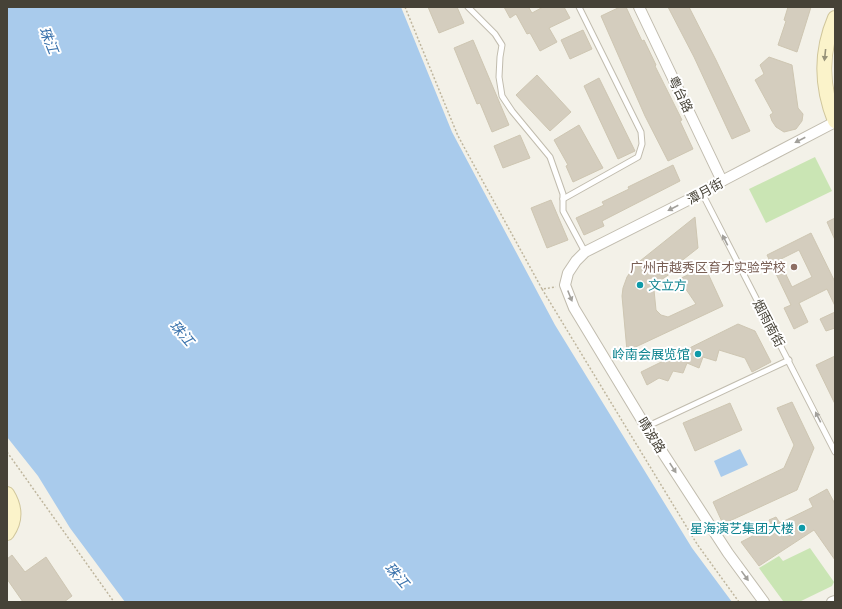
<svg xmlns="http://www.w3.org/2000/svg" width="842" height="609" font-family="'Space Grotesk','Noto Sans SC',sans-serif">
  <rect width="100%" height="100%" fill="#f3f1e8"/>
  <g fill="#cae5b4">
    <path d="M 815,157 L 832,191 L 766,223 L 749,189 Z"/>
    <path d="M 810,548 L 834,582 L 832,586 L 799,602 L 783,601 L 759,568 L 779,556 L 783,561 Z"/>
  </g>
  <g fill="#a9cbec">
    <path d="M 7,7 L 401,7 L 452,132 L 555,325 L 692,548 L 732,602 L 125,602 L 70,528 L 38,476 L 7,437 Z"/>
    <path d="M 740,449 L 748,465 L 721,477 L 714,461 Z"/>
  </g>
  <g fill="#d4cdbe" stroke="#cec6b2" fill-rule="evenodd">
    <path d="M 428,7 L 457,7 L 464,23 L 439,33 Z"/>
    <path d="M 504,7 L 531,7 L 529,8 L 532,13 L 543,7 L 564,7 L 570,18 L 549,28 L 557,42 L 540,51 L 530,33 L 527,34 L 516,14 L 510,18 Z"/>
    <path d="M 620,7 L 626,7 L 642,41 L 644,40 L 656,65 L 655,66 L 682,120 L 680,121 L 693,149 L 668,161 L 645,116 L 601,16 Z"/>
    <path d="M 668,7 L 689,7 L 716,60 L 750,131 L 732,139 L 694,57 Z"/>
    <path d="M 788,7 L 811,7 L 797,52 L 778,45 L 786,21 L 784,20 Z"/>
    <path d="M 583,30 L 592,49 L 570,59 L 561,40 Z"/>
    <path d="M 473,40 L 509,125 L 492,132 L 480,103 L 477,104 L 454,48 Z"/>
    <path d="M 769,57 L 792,65 L 798,108 L 803,114 L 802,121 L 796,129 L 784,132 L 776,127 L 772,121 L 770,115 L 773,113 L 755,80 L 764,74 L 760,65 Z"/>
    <path d="M 537,75 L 571,112 L 550,131 L 516,95 Z"/>
    <path d="M 599,78 L 635,151 L 618,159 L 584,86 Z"/>
    <path d="M 579,125 L 603,168 L 573,182 L 566,166 L 568,165 L 554,140 Z"/>
    <path d="M 520,135 L 530,158 L 503,168 L 494,146 Z"/>
    <path d="M 673,165 L 680,181 L 602,221 L 604,226 L 584,235 L 576,218 L 604,205 L 602,202 L 629,189 L 628,187 Z"/>
    <path d="M 551,200 L 568,240 L 547,248 L 531,208 Z"/>
    <path d="M 695,217 L 698,248 L 675,266 L 677,269 L 658,282 L 654,290 L 656,310 L 661,315 L 668,317 L 696,304 L 679,279 L 705,267 L 723,306 L 627,351 L 622,296 L 623,288 L 627,277 L 635,265 Z"/>
    <path d="M 835,218 L 835,240 L 827,222 Z"/>
    <path d="M 811,233 L 835,282 L 835,306 L 827,289 L 799,303 L 808,322 L 794,329 L 784,308 L 791,305 L 767,255 ZM 799,250 L 812,277 L 792,287 L 779,260 Z"/>
    <path d="M 835,312 L 835,328 L 826,331 L 820,319 Z"/>
    <path d="M 738,324 L 755,331 L 771,362 L 752,372 L 745,358 L 719,350 L 716,361 L 703,357 L 699,368 L 687,363 L 683,373 L 673,371 L 668,381 L 659,378 L 647,385 L 641,372 Z"/>
    <path d="M 835,356 L 835,404 L 816,365 Z"/>
    <path d="M 792,402 L 814,448 L 797,490 L 723,524 L 713,502 L 784,468 L 794,445 L 777,408 Z"/>
    <path d="M 730,403 L 742,430 L 695,451 L 683,423 Z"/>
    <path d="M 827,489 L 835,504 L 835,560 L 814,530 L 759,566 L 741,542 L 772,526 L 769,520 L 776,517 L 780,523 L 813,507 L 809,499 Z"/>
    <path d="M 12,555 L 25,572 L 46,557 L 72,596 L 64,602 L 23,602 L 7,579 L 7,559 Z"/>
  </g>
  <g fill="none" stroke-linecap="round" stroke-linejoin="round">
    <defs>
      <g id="service">
        <path d="M 468,7 L 495,34 L 502,45 L 500,57 L 499,77 L 502,96 L 512,111 L 550,157 L 563,194 L 563,211 L 585,252"/>
        <path d="M 702,193 L 835,452"/>
        <path d="M 563,199 L 638,157 L 642,144 L 641,132 L 579,7"/>
        <path d="M 646,427 L 789,360"/>
      </g>
      <g id="minor">
        <path d="M 639,7 L 722,181"/>
        <path d="M 764,602 L 728,553 L 646,427 L 574,308 L 565,285 L 568,273 L 576,261 L 585,252 L 702,193 L 722,181 L 835,122"/>
        <path d="M 832,602 L 835,601"/>
      </g>
      <g id="secondary">
        <path d="M 835,18 C 820,53 821,86 835,121"/>
        <path d="M 7,494 C 15,507 16,520 7,533"/>
      </g>
    </defs>
    <use href="#service" stroke="#c1bcae" stroke-width="7"/>
    <use href="#minor" stroke="#c1bcae" stroke-width="12"/>
    <use href="#secondary" stroke="#d0c69b" stroke-width="16"/>
    <g stroke="#bfb69e" stroke-width="1.5" stroke-dasharray="2 2" stroke-linecap="butt">
      <path d="M 405,7 L 458,136 L 542,289 L 556,287"/>
      <path d="M 542,289 L 697,544 L 739,602"/>
      <path d="M 7,452 L 114,602"/>
    </g>
    <use href="#service" stroke="#fff" stroke-width="5"/>
    <use href="#minor" stroke="#fff" stroke-width="10"/>
    <use href="#secondary" stroke="#fbf3ca" stroke-width="14"/>
  </g>
  <defs><path id="oneway-solid" d="M-6-.8H1V-3.2L6.5 0L1 3.2V.8H-6Z"/></defs>
  <use fill="#979279" href="#oneway-solid" transform="translate(825 55) rotate(96)"/>
  <g fill="#a2a09b">
    <use href="#oneway-solid" transform="translate(800 140) rotate(153)"/>
    <use href="#oneway-solid" transform="translate(673 208) rotate(153)"/>
    <use href="#oneway-solid" transform="translate(725 240) rotate(-117)"/>
    <use href="#oneway-solid" transform="translate(570 296) rotate(68)"/>
    <use href="#oneway-solid" transform="translate(818 417) rotate(-117)"/>
    <use href="#oneway-solid" transform="translate(673 468) rotate(57)"/>
    <use href="#oneway-solid" transform="translate(745 576) rotate(54)"/>
  </g>
  <circle fill="#8d6e63" stroke="#fff" stroke-width="1.5" cx="794" cy="267" r="4"/>
  <g fill="#0f9aa8" stroke="#fff" stroke-width="1.5">
    <circle cx="640" cy="285" r="4"/>
    <circle cx="698" cy="354" r="4"/>
    <circle cx="802" cy="528" r="4"/>
  </g>
  <g text-anchor="middle" stroke-width="4" stroke-linejoin="round" paint-order="stroke">
    <g font-size="13" fill="#464237" stroke="#fff">
      <text transform="translate(681 94) rotate(64)" y="5">粤台路</text>
      <text transform="translate(705 191) rotate(-29)" y="5">潭月街</text>
      <text transform="translate(769 323) rotate(62)" y="5">烟雨南街</text>
      <text transform="translate(652 435) rotate(58)" y="5">晴波路</text>
    </g>
    <g font-size="13" fill="#785e54" stroke="#fff" text-anchor="end">
      <text x="786" y="272">广州市越秀区育才实验学校</text>
    </g>
    <g font-size="13" fill="#0d838f" stroke="#fff" text-anchor="end">
      <text x="648" y="290" text-anchor="start">文立方</text>
      <text x="690" y="359">岭南会展览馆</text>
      <text x="794" y="533">星海演艺集团大楼</text>
    </g>
    <g font-size="14" font-style="italic" fill="#3770ab" stroke="#fff">
      <text transform="translate(49 40) rotate(68)" y="5">珠江</text>
      <text transform="translate(182 333) rotate(49)" y="5">珠江</text>
      <text transform="translate(397 575) rotate(49)" y="5">珠江</text>
    </g>
  </g>
  <rect width="842" height="609" fill="none" stroke="#464237" stroke-width="16"/>
</svg>
